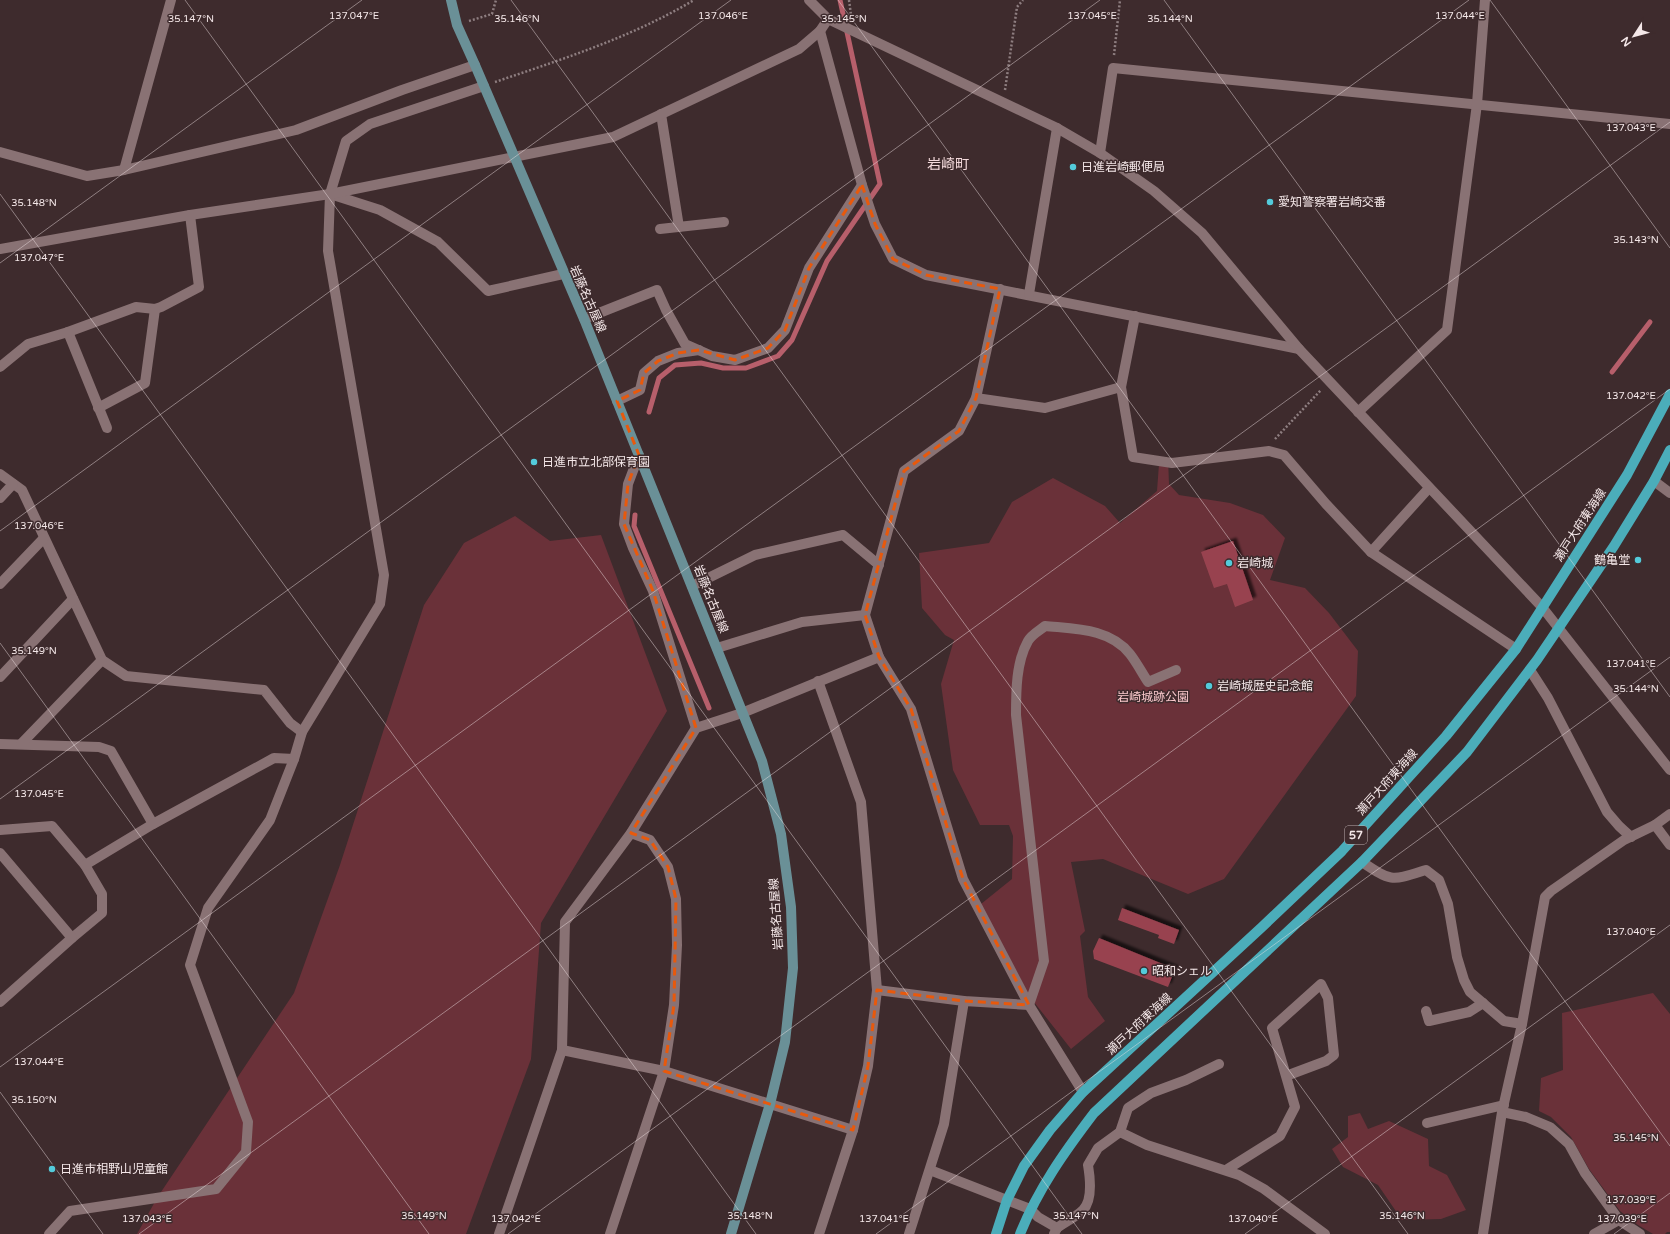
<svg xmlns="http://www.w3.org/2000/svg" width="1670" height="1234" font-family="'Varela Round','Noto Sans JP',sans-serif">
  <defs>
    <filter id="shadow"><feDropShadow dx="3.5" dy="-3.5" stdDeviation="1" flood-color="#0009"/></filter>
  </defs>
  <rect width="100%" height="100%" fill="#3e2b2d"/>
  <g fill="#6a3139">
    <path d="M 1168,458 L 1169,484 L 1179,495 L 1230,503 L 1263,515 L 1285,538 L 1270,580 L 1305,588 L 1329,613 L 1358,651 L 1356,696 L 1224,879 L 1188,894 L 1103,859 L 1071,862 L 1085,931 L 1080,936 L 1088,997 L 1105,1021 L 1071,1049 L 1030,997 L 981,904 L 1012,879 L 1013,836 L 1009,825 L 980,825 L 953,770 L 941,684 L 954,640 L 945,635 L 922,608 L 919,553 L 989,543 L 1012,502 L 1053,478 L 1105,506 L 1120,523 L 1157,491 L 1159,464 Z"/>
    <path d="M 515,516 L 550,541 L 601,535 L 667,711 L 541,923 L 531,1059 L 466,1234 L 137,1234 L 157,1198 L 294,993 L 340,865 L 424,605 L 464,543 Z"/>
    <path d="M 1653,993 L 1670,1014 L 1670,1232 L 1667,1232 L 1665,1234 L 1653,1234 L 1638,1225 L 1620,1211 L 1589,1169 L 1571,1137 L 1551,1117 L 1539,1111 L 1541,1078 L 1563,1070 L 1562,1013 Z"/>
    <path d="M 1360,1113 L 1368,1129 L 1389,1121 L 1428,1139 L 1429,1166 L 1447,1175 L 1466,1210 L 1441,1219 L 1402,1220 L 1378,1185 L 1343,1167 L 1332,1149 L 1348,1137 L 1348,1116 Z"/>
  </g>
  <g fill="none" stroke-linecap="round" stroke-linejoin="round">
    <g stroke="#b75f6b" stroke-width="5">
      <path d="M 1612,372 L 1650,322"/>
      <path d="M 649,412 L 659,378 L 675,365 L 701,363 L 723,368 L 746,368 L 778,356 L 792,340 L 827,261 L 880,184 L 840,0"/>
      <path d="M 635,515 L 634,526 L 709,708"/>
    </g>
  </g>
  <g fill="#984350" filter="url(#shadow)">
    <path d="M 1233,541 L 1253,600 L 1235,607 L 1227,584 L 1214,588 L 1201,552 Z"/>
    <path d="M 1122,908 L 1179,930 L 1174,944 L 1158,938 L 1159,935 L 1118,920 Z"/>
    <path d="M 1099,938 L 1175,969 L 1168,987 L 1094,959 L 1093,951 Z"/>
  </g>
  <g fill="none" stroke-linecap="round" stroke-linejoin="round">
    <g stroke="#8e7e80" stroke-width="2.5" stroke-dasharray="2 2" stroke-linecap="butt">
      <path d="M 849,0 L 851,15"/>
      <path d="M 469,21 L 492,14 L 496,0"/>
      <path d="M 1114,55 L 1120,0"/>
      <path d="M 495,82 C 563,59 632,37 694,0"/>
      <path d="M 1005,90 L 1017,7 L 1023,0"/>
      <path d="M 1275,439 L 1321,390"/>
    </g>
    <g stroke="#897274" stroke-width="10">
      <path d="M 820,31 L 862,185 L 875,224 L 893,259 L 926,275 L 1299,349"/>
      <path d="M 661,114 L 679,227"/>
      <path d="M 0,152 L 87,176 L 124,170 L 296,130 L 402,90 L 475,65"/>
      <path d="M 1100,153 L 1113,68 L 1670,124"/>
      <path d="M 124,170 L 171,0"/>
      <path d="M 330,194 L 380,210 L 438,242 L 488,291 L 563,274"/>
      <path d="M 660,229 L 724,222"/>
      <path d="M 1000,289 L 976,398 L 959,431 L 904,471 L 865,615 L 879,657 L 911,709 L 963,879 L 1029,1005 L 1083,1092"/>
      <path d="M 1029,294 L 1057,128"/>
      <path d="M 1135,316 L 1121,387 L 1133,457 L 1172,463 L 1269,451 L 1284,455 L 1326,504 L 1371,552 L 1516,649"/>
      <path d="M 584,319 L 657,290 L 666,310 L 685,344 L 712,356 L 735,360 L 768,348 L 785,330 L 809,268 L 862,185"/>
      <path d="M 68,332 L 107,428"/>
      <path d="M 0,367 L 28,344 L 68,332 L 136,307 L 155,309 L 161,307 L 199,287 L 190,215"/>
      <path d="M 976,398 L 1045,408 L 1121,387"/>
      <path d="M 617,401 L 640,390 L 644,373 L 658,361 L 678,353 L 699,350"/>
      <path d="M 98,408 L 145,383 L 155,309"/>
      <path d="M 1358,412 L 1447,330 L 1477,104 L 1485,0"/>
      <path d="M 639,455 L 628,484 L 624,524 L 633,548 L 653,591 L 696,728"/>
      <path d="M 0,474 L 22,490 L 102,660 L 126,676 L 264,690 L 290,723 L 302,732"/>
      <path d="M 1654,481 L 1670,493"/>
      <path d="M 0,498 L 13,484"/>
      <path d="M 1371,552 L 1429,488"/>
      <path d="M 0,584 L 44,538"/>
      <path d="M 692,586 L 755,555 L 843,535 L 879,565"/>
      <path d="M 717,648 L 802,622 L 865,615"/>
      <path d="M 1530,670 L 1548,698 L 1607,812 L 1619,826 L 1631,837"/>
      <path d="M 0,677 L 73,599"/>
      <path d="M 818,681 L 861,802 L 877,990 L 868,1066 L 853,1130 L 819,1234"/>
      <path d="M 0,744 L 99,747 L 111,751 L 153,824"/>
      <path d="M 21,744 L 102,660"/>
      <path d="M 1655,825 L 1670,845"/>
      <path d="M 0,830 L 52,826 L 85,865 L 102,894 L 102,913 L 72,938"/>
      <path d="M 0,853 L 72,938 L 0,1002"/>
      <path d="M 1362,862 C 1392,882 1391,881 1426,870 L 1439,880 L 1448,904 L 1457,957 L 1464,980 L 1470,992 L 1504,1021 L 1522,1024"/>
      <path d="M 85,865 L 153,824 L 274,758 L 294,759"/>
      <path d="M 877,990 L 964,1001 L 1029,1005"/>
      <path d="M 1029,1005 L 1044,961 L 1016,715 C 1016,692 1016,662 1028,641 C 1031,635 1040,630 1045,626 C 1074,629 1110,628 1130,654 C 1137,663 1142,673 1148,682 L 1176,670"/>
      <path d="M 1426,1011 L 1429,1021 L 1469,1012 L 1483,1003"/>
      <path d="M 562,1050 L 664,1071 L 853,1130"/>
      <path d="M 1502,1112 L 1526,1117 L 1550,1127 L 1569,1144 L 1585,1173 L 1619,1220 L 1640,1234"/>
      <path d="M 1427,1123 L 1504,1105"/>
      <path d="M 1120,1132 L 1147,1145 L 1239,1175 L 1264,1189 L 1325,1234"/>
      <path d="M 930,1170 L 1030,1209 L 1038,1217 L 1057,1228 L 1054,1234"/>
      <path d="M 1226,1170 L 1280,1136 L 1295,1107 L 1272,1028 L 1321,984 L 1328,998 L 1334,1055 L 1326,1061 L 1286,1076"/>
      <path d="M 1057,1228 C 1065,1222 1076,1217 1083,1210 C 1093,1200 1090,1177 1088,1165 L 1098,1148 L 1120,1132 L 1128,1108 L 1151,1093 L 1186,1080 L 1219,1064"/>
      <path d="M 49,1234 L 70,1211 L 216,1189 L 246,1152 L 248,1122 L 190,965 L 208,908 L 270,820 L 294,759 L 302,732 L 380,604 L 384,575 L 328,251 L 330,194 L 346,141 L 370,124 L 484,86"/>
      <path d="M 499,1234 L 562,1050 L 565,922 L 631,833 L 696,728 L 742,713 L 879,657"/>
      <path d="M 610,1234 L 664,1071 L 674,1005 L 677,945 L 676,899 L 668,867 L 650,840 L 631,833"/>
      <path d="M 909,1234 L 944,1124 L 964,1001"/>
      <path d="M 1483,1234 L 1502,1112 L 1522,1024 L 1545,897 L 1551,891 L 1624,840 L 1655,825 L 1670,814"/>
      <path d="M 1594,1234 L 1619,1220"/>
    </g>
    <g stroke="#897274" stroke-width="10">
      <path d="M 809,0 L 828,19 L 1057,128 L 1100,153 L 1154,191 L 1202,233 L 1299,349 L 1542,607 L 1670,770"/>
      <path d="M 0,249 L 190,215 L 330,194 L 613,137 L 799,49 L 820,31 L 828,19"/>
    </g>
    <path stroke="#6a9097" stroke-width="10" d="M 451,0 L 457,25 L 475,65 L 584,319 L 762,761 L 781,834 L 791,907 L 793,968 L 785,1042 L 770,1104 L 731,1234"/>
    <g stroke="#4badba" stroke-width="10">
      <path d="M 996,1234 L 1007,1200 L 1024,1166 L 1050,1130 L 1083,1092 L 1262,927 L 1342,851 L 1446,736 L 1516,649 L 1627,475 L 1670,394"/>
      <path d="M 1020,1234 C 1038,1189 1065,1151 1094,1113 L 1362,862 L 1467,752 L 1537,660 L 1614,546 L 1654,481 L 1670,450"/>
    </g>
  </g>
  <path fill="none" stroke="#e8590c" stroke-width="3" stroke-dasharray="8 5" stroke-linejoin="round" d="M 862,185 L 875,224 L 893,259 L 926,275 L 1000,289 L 976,398 L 959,431 L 904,471 L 865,615 L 879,657 L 911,709 L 963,879 L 1029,1005 L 964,1001 L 877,990 L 868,1066 L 853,1130 L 664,1071 L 674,1005 L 676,899 L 668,867 L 650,840 L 631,833 L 696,728 L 653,591 L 624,524 L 628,484 L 639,455 L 617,401 L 640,390 L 644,373 L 658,361 L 678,353 L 699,350 L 735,360 L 768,348 L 785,330 L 809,268 Z"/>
  <path fill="none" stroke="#f4e7e8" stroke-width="1" stroke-opacity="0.45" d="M 185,0 L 1082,1234M 511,0 L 1408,1234M 838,0 L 1670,1146M 1164,0 L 1670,697M 1490,0 L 1670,248M 0,194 L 756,1234M 0,263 L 362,0M 0,531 L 731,0M 0,643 L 429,1234M 0,799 L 1100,0M 0,1067 L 1469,0M 0,1092 L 103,1234M 139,1234 L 1670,122M 508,1234 L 1670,389M 876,1234 L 1670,657M 1245,1234 L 1670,925M 1614,1234 L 1670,1193"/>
  <g fill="#53cbdb" stroke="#3e2b2d" stroke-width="1.5">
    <circle cx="1073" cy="167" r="4"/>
    <circle cx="1270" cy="202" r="4"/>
    <circle cx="534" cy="462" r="4"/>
    <circle cx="1638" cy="560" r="4"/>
    <circle cx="1229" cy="563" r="4"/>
    <circle cx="1209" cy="686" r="4"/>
    <circle cx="1144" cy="971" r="4"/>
    <circle cx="52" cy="1169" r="4"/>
  </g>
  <g text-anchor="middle" stroke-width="3" stroke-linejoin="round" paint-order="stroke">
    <rect fill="#3e2b2d" stroke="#bdafb0" stroke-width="1" x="1345" y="826" width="22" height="18" rx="3"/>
    <g font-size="11" font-weight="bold" fill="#f4e7e8">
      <text x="1356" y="839">57</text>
    </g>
    <g font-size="12" fill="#f4e7e8" stroke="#3e2b2d" text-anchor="start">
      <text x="1081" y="171">日進岩崎郵便局</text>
      <text x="1278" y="206">愛知警察署岩崎交番</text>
      <text x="542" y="466">日進市立北部保育園</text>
      <text x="1630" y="564" text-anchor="end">鶴亀堂</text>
      <text x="1237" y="567">岩崎城</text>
      <text x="1217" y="690">岩崎城歴史記念館</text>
      <text x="1152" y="975">昭和シェル</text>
      <text x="60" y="1173">日進市相野山児童館</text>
    </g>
    <g font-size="12" fill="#f4e7e8" stroke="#3e2b2d">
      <text transform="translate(588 299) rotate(66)" y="4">岩藤名古屋線</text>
      <text transform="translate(1580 525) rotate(-57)" y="4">瀬戸大府東海線</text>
      <text transform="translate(711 599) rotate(68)" y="4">岩藤名古屋線</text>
      <text transform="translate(1387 782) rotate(-48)" y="4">瀬戸大府東海線</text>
      <text transform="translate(776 914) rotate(-94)" y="4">岩藤名古屋線</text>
      <text transform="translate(1139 1024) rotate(-43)" y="4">瀬戸大府東海線</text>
    </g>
    <g font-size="12" fill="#fbc9cd" stroke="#3e2b2d">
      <text x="1153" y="701">岩崎城跡公園</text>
    </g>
    <g font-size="14" fill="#f3d9db" stroke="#3e2b2d">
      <text x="948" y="169">岩崎町</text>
    </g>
  </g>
  <g font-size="10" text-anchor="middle" fill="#f4e7e8" stroke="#3e2b2d" stroke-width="3" stroke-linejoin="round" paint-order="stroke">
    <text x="354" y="19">137.047°E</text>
    <text x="723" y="19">137.046°E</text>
    <text x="1092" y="19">137.045°E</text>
    <text x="1460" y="19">137.044°E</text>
    <text x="191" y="22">35.147°N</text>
    <text x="517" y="22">35.146°N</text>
    <text x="844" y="22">35.145°N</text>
    <text x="1170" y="22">35.144°N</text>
    <text x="1631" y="131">137.043°E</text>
    <text x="34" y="206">35.148°N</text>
    <text x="1636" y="243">35.143°N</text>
    <text x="39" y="261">137.047°E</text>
    <text x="1631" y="399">137.042°E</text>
    <text x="39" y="529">137.046°E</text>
    <text x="34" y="654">35.149°N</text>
    <text x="1631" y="667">137.041°E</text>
    <text x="1636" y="692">35.144°N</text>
    <text x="39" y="797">137.045°E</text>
    <text x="1631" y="935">137.040°E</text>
    <text x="39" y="1065">137.044°E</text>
    <text x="34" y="1103">35.150°N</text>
    <text x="1636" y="1141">35.145°N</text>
    <text x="1631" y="1203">137.039°E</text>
    <text x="424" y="1219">35.149°N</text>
    <text x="750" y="1219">35.148°N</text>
    <text x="1076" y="1219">35.147°N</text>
    <text x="1402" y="1219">35.146°N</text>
    <text x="147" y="1222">137.043°E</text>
    <text x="516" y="1222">137.042°E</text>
    <text x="884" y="1222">137.041°E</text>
    <text x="1253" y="1222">137.040°E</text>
    <text x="1622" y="1222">137.039°E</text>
  </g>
  <g transform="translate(1634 36) rotate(234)" stroke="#3e2b2d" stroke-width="3" paint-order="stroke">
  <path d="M0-3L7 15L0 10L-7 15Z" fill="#f4e7e8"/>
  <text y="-6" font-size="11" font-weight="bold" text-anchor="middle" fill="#f4e7e8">N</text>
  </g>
</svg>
